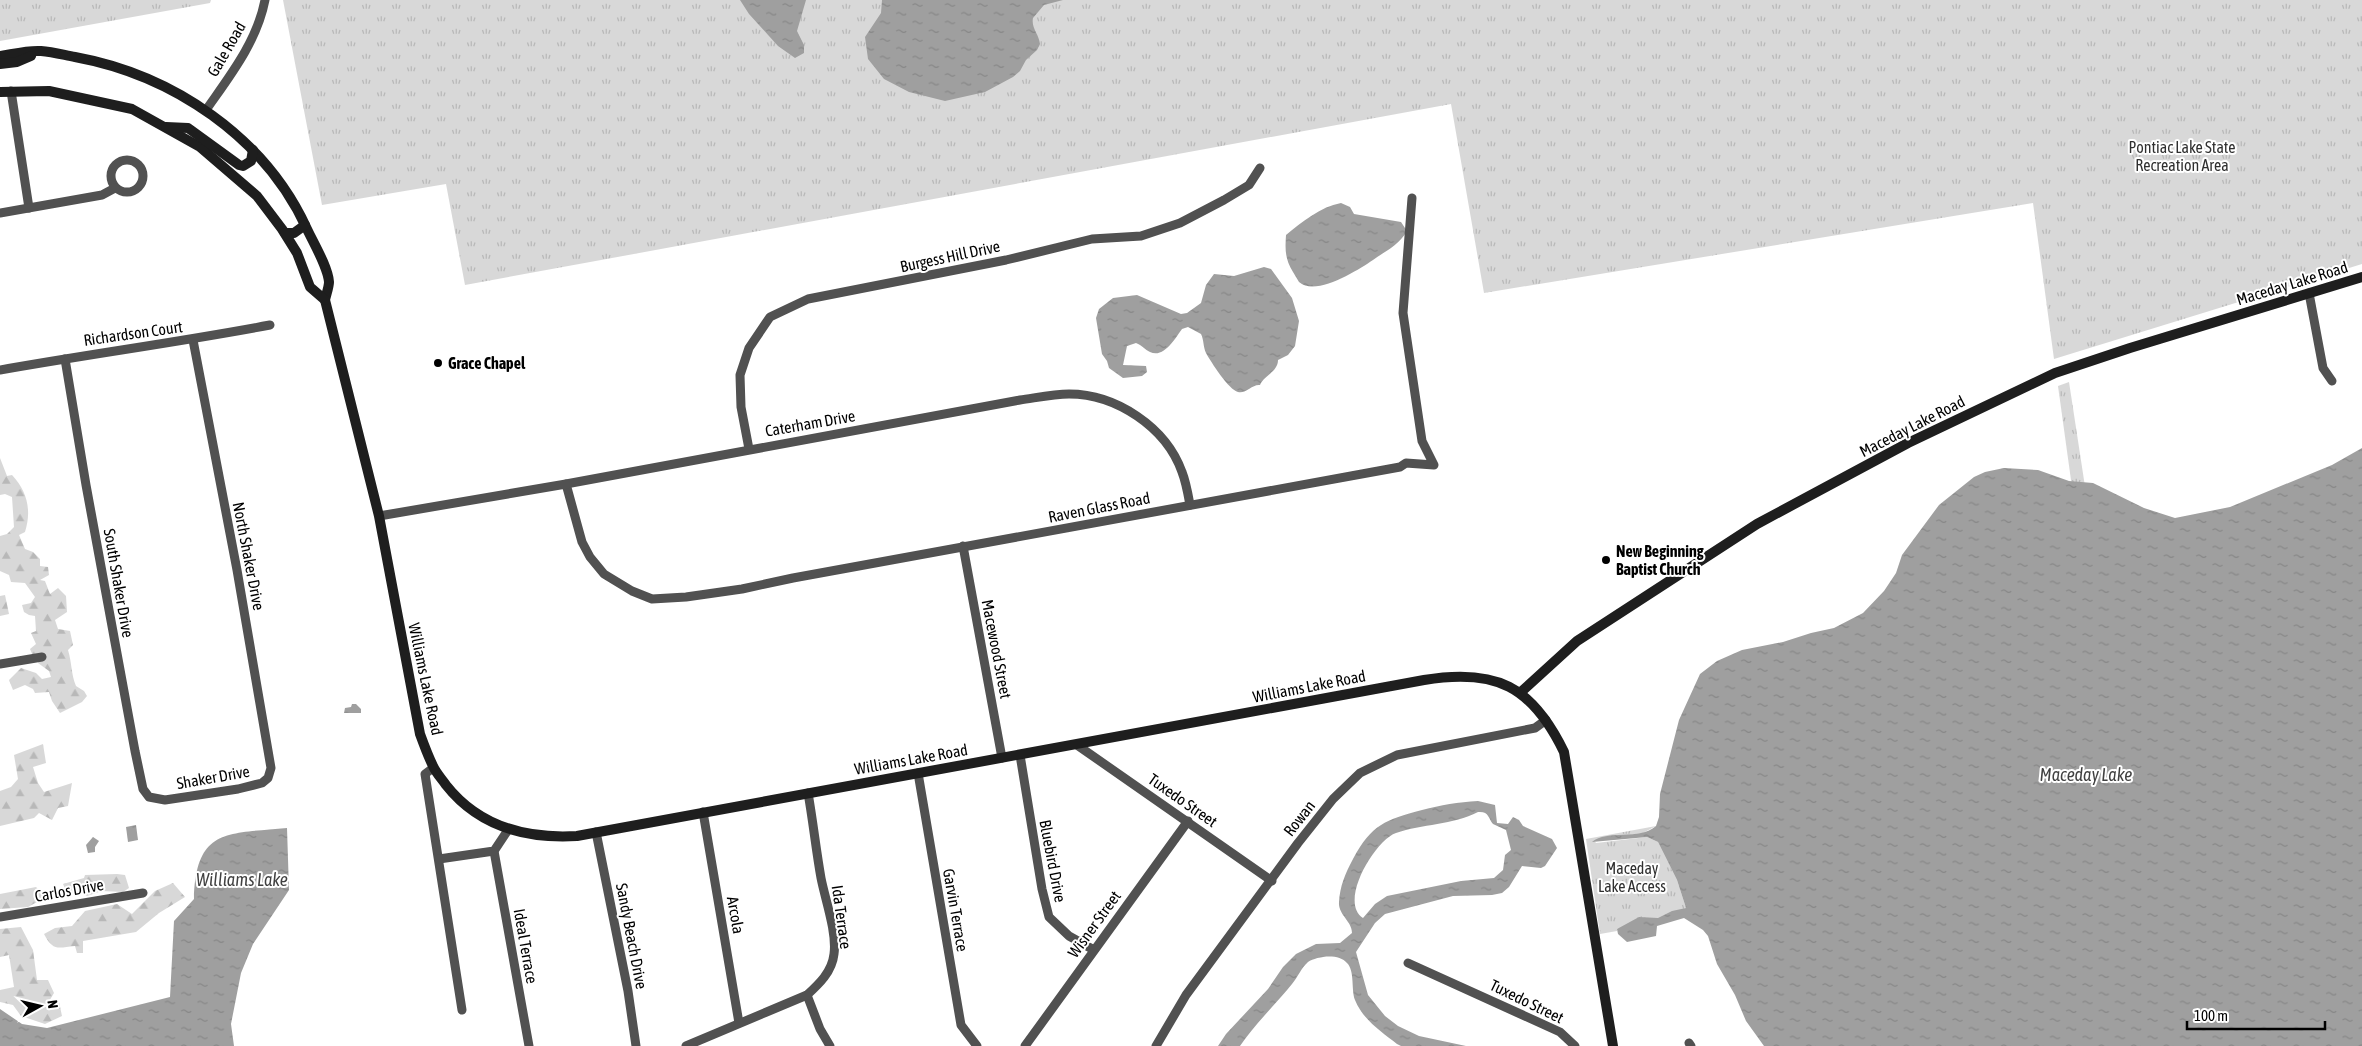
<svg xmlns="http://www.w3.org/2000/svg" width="2362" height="1046" font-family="'Asap Condensed',sans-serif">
  <defs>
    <pattern id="forest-firs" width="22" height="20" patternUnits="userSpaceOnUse" patternTransform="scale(1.25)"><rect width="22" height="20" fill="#d8d8d8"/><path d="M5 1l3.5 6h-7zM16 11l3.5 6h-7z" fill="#b8b8b8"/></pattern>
    <pattern id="park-tufts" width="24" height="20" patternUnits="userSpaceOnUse" patternTransform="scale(1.25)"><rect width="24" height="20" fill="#d8d8d8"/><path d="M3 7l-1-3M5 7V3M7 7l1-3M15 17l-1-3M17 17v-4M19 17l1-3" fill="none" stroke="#b8b8b8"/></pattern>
    <pattern id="water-ripples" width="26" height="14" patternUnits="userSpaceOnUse" patternTransform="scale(1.25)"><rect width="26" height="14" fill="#9f9f9f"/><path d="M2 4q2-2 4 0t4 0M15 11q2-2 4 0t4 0" fill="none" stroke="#878787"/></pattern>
  </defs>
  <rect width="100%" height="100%" fill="#fff"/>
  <g fill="url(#forest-firs)">
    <path d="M 0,458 L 7,476 L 12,475 C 27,491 32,510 25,532 L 19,535 L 25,549 L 33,552 L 40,559 L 40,566 L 48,567 L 49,575 L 40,580 L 45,581 L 50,594 L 58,588 L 66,596 L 67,612 L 55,620 L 58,629 L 70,631 L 73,645 L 68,650 C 72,663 71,674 76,686 L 84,691 L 87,696 L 82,702 L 60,713 L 52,701 L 49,692 L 35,693 L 33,689 L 25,685 L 13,690 L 9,680 L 21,668 L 36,673 L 42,679 L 51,677 L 49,671 L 38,663 L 42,653 L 33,656 L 30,649 L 36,644 L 31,633 L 36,631 L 35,616 L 29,615 L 24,612 L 22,605 L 31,603 L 35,597 L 25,583 L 11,582 L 9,575 L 0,571 L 0,536 L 7,534 L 14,527 L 12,497 L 5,494 L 0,495 Z"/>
    <path d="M 5,595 L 9,614 L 0,616 L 0,596 Z"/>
    <path d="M 43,744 L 46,763 L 33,767 L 38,783 L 44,792 L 72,783 L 68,806 L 58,808 L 52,820 L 39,813 L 34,818 L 0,826 L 0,791 L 11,787 L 18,779 L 14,755 Z"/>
    <path d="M 117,874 L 125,875 L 129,888 L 123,892 L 102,891 L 87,896 L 77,891 L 68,895 L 63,884 L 84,878 L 85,875 Z"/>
    <path d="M 173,883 L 185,897 L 159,913 L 136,932 L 83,941 L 83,953 L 77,953 L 75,946 C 57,948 53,951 44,934 L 55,928 L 72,926 L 85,911 L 117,904 L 132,914 L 155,891 Z"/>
    <path d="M 36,887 L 46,897 L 28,907 L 0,909 L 0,894 Z"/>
    <path d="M 21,927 L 33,950 L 37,980 L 48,980 L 54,993 L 48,1003 L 59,1002 L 62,1016 L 45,1024 L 21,1016 L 13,1005 L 0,1002 L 0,990 L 14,987 L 9,955 L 0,957 L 0,929 Z"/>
  </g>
  <g fill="url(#park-tufts)">
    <path d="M 0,0 L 211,0 L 210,3 L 0,41 Z"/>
    <path d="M 283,0 L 2362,0 L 2362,264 L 2054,359 L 2033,203 L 1484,293 L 1451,104 L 465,285 L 446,184 L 322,205 Z"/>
    <path d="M 2069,382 L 2097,565 L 2083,567 L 2058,386 Z"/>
    <path d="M 1656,826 L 1643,833 L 1594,840 L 1596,843 L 1647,837 L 1658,842 L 1677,880 L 1686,908 L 1661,918 L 1617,929 L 1617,931 L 1600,934 L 1586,839 Z"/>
  </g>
  <g fill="url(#water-ripples)" fill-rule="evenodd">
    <path d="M 740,0 L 806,0 L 797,31 L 804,45 L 804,53 L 795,58 L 778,46 L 749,14 Z"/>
    <path d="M 882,0 L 1063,0 L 1044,5 L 1033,18 C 1031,28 1039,34 1040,44 L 1037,50 L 1026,60 L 1020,71 L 1013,77 L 985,92 L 945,101 L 909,92 L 884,79 L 868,59 L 865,37 L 881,13 Z"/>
    <path d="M 1341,203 L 1350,207 L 1354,214 L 1401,222 L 1407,231 C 1398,246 1387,250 1373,260 C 1358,270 1316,297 1299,282 C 1297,279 1295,275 1293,272 C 1285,259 1285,250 1286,235 C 1302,222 1320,207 1341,203 Z"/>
    <path d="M 1264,267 L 1271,269 L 1292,298 L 1299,321 L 1295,346 L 1288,355 L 1278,360 C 1278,372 1264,375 1260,385 C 1252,384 1246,394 1238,392 C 1229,390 1211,362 1206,353 C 1203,347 1204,340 1201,334 L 1188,327 L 1182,329 C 1176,337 1164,359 1150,352 C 1145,350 1142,345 1136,343 L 1127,346 L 1123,365 L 1146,366 L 1147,372 L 1142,376 L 1123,378 L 1109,368 L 1107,361 L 1102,354 L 1096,318 L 1099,309 L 1113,298 L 1137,295 L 1181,314 L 1187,313 L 1201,303 L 1206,285 L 1214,274 L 1234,276 Z"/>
    <path d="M 2362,448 L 2362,1046 L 1764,1046 L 1746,1021 L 1735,995 L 1717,964 L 1708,936 L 1703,930 L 1684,918 L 1657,926 L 1656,936 L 1627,942 L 1618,934 L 1617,929 L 1639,917 L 1658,918 L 1672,911 L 1686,908 L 1677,880 L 1658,842 L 1647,837 L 1592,842 C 1607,829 1639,841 1656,826 L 1659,817 L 1660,794 L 1679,720 L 1700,674 L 1717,661 L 1742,650 L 1783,642 L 1811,633 L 1834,628 L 1863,613 L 1884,591 L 1896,573 L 1902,555 L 1939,505 L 1974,477 L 1985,472 L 2004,468 L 2038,470 L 2069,481 L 2093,483 L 2144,508 L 2175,518 L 2230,507 L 2332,465 Z"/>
    <path d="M 352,704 L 356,704 L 361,709 L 361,713 L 344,713 L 345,708 L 351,707 Z"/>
    <path d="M 1478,801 L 1495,805 L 1497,823 L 1508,824 L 1513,817 L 1519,820 L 1523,826 L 1552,839 L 1557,848 L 1545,866 L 1541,868 L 1522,866 L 1509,887 L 1502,893 L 1492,895 L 1453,896 L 1385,914 L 1375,923 L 1356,952 L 1368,995 L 1385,1016 L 1398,1026 L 1419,1036 L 1466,1046 L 1401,1046 L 1397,1044 C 1382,1032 1363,1020 1355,1000 C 1351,990 1355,971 1347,963 C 1339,953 1317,956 1308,962 C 1301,968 1298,977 1292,984 C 1275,1005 1255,1024 1240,1046 L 1218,1046 L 1226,1034 L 1268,989 L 1283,967 L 1296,954 L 1316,944 L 1340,943 L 1352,933 C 1352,921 1338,915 1339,902 C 1340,886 1345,874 1353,859 C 1372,824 1385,820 1422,810 C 1441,805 1458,802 1478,801 ZM 1478,812 C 1489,811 1488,818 1493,824 L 1506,830 L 1511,850 L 1505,855 L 1503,870 L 1494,878 L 1461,881 L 1387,896 L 1375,904 L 1363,918 C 1338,902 1375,840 1396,833 C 1422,824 1453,825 1478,812 Z"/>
    <path d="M 136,825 L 138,840 L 128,842 L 126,827 Z"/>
    <path d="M 287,828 L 289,890 L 253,944 L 241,973 L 231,1024 L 234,1046 L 0,1046 L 0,1009 L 22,1024 L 47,1028 L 170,997 L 174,921 L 194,899 C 196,827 228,834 287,828 Z"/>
    <path d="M 93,837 L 99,841 L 95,847 L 95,852 L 88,853 L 86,845 Z"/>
  </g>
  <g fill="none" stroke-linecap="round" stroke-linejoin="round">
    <g stroke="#515151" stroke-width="9">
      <path d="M 11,91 L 29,208"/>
      <path d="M 206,110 C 229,77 257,42 265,0"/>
      <circle cx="127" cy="176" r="16"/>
      <path d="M 0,213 L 102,195 L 115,188"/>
      <path d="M 2309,293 L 2323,368 L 2332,381"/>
      <path d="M 65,359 L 86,485 L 135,751 L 143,789 L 149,797 L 165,800 L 238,789 L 262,783 L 268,778 L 271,768 L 237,570 L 193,340"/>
      <path d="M 0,370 C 90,354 180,342 270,325"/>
      <path d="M 749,449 L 741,407 L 740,375 L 749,348 L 770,317 L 808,299 L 1006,260 L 1092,239 L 1141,236 L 1180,223 L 1224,200 L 1249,185 L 1260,168"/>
      <path d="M 566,484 L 582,542 L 590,557 L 604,574 L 632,591 L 652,599 L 686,597 L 742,589 L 793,578 L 1400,467 L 1406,463 L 1434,465 L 1422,441 L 1403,313 L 1412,198"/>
      <path d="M 379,516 L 566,484 L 1020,400 C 1035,398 1053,394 1069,394 C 1116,394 1166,427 1182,472 C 1186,482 1188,494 1190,505"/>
      <path d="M 963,546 L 1002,758"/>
      <path d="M 0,664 L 42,657"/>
      <path d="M 1077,745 L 1272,881"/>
      <path d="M 1020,755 L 1042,889 L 1049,917 L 1069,936 L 1094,950"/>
      <path d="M 433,768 L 425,774 L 462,1010"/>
      <path d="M 918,773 L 961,1025 L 977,1046"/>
      <path d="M 703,812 L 739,1023"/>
      <path d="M 596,832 L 628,991 L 636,1046"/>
      <path d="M 494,851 L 529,1046"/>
      <path d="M 439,859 L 494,851 L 508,830"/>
      <path d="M 0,917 L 143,893"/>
      <path d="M 1408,963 L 1560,1032 L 1575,1046"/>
      <path d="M 807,995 L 820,1029 L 830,1046"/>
      <path d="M 1689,1043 L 1691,1046"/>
      <path d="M 686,1046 L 807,995 C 819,984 832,972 834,954 C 837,932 825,899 821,878 C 816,850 813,821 808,793"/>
      <path d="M 1025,1046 L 1188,821"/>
      <path d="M 1156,1046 L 1186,995 L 1298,843 L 1333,799 L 1360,773 L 1397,755 L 1535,728 L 1546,720"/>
    </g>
    <g stroke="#1e1e1e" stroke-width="10">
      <path d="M 0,56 C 13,54 28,50 41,51 C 53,52 64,55 75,57 C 173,75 265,137 307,229 C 313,242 328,267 329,282 C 329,287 326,295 325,300 L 379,516 L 420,734 C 424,745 428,756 433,766 C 436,773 442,779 446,785 C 479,827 526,839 577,836 L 1424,680 C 1496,668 1532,686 1564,752 L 1613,1046"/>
      <path d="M 0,64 L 17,62 L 31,56"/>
      <path d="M 0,92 L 49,91 L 132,109 L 200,147 L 257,196 L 282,229 L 297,253 L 310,287 L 325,300"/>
      <path d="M 166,127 L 188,128 L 239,165 L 243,166 L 251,161 L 253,150"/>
      <path d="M 285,233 L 294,233 L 305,225"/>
      <path d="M 1521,692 L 1577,641 L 1757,524 L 1908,443 L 2055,373 L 2130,348 L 2362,277"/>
    </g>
  </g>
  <g fill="#000" stroke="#fff" stroke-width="2">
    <circle cx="438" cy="363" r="5"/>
    <circle cx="1606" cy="560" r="5"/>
  </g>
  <g text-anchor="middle" stroke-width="4" stroke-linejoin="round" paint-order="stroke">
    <g font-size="16" fill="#000" stroke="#fff">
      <text transform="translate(226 49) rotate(-60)" y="6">Gale Road</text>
      <text transform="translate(950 256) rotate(-12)" y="6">Burgess Hill Drive</text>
      <text transform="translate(2292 283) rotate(-17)" y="6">Maceday Lake Road</text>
      <text transform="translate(133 333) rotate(-8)" y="6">Richardson Court</text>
      <text transform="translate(810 423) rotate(-10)" y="6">Caterham Drive</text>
      <text transform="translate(1912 426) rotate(-27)" y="6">Maceday Lake Road</text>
      <text transform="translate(1099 507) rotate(-11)" y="6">Raven Glass Road</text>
      <text transform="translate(249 556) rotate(79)" y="6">North Shaker Drive</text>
      <text transform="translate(119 583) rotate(80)" y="6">South Shaker Drive</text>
      <text transform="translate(997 649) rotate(79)" y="6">Macewood Street</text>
      <text transform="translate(426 679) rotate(78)" y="6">Williams Lake Road</text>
      <text transform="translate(1309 686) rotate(-11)" y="6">Williams Lake Road</text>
      <text transform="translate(911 759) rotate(-10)" y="6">Williams Lake Road</text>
      <text transform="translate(213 777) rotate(-10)" y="6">Shaker Drive</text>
      <text transform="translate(1183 800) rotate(35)" y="6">Tuxedo Street</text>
      <text transform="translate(1299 818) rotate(-52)" y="6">Rowan</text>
      <text transform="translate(1053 861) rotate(79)" y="6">Bluebird Drive</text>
      <text transform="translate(69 890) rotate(-10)" y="6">Carlos Drive</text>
      <text transform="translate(956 910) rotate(80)" y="6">Garvin Terrace</text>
      <text transform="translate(736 915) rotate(80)" y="6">Arcola</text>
      <text transform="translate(842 917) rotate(82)" y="6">Ida Terrace</text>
      <text transform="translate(1094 924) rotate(-54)" y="6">Wisner Street</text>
      <text transform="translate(632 936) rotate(79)" y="6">Sandy Beach Drive</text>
      <text transform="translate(526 946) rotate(80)" y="6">Ideal Terrace</text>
      <text transform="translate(1527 1001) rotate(26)" y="6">Tuxedo Street</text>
    </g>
    <g font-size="16" fill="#2f2f2f" stroke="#fff">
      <text x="2182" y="153">Pontiac Lake State<tspan x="2182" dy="18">Recreation Area</tspan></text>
      <text x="1632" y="874">Maceday<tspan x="1632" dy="18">Lake Access</tspan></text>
    </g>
    <g font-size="16" font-weight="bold" fill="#000" stroke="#fff" text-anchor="start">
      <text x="448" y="369">Grace Chapel</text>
      <text x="1616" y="557">New Beginning<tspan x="1616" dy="18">Baptist Church</tspan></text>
    </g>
    <g font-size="18" font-style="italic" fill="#404040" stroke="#fff">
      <text x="2086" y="781">Maceday Lake</text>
      <text x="242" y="886">Williams Lake</text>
    </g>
  </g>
  <g transform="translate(40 1006) rotate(82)" stroke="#ffffff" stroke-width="4" paint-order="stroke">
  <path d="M0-4L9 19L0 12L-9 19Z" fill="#000000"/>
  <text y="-8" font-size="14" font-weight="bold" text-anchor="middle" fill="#000000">N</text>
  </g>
  <path d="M2187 1021v8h138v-8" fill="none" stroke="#000000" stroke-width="2.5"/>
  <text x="2194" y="1021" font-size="15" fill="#000000" stroke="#ffffff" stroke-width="4" paint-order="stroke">100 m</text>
</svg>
